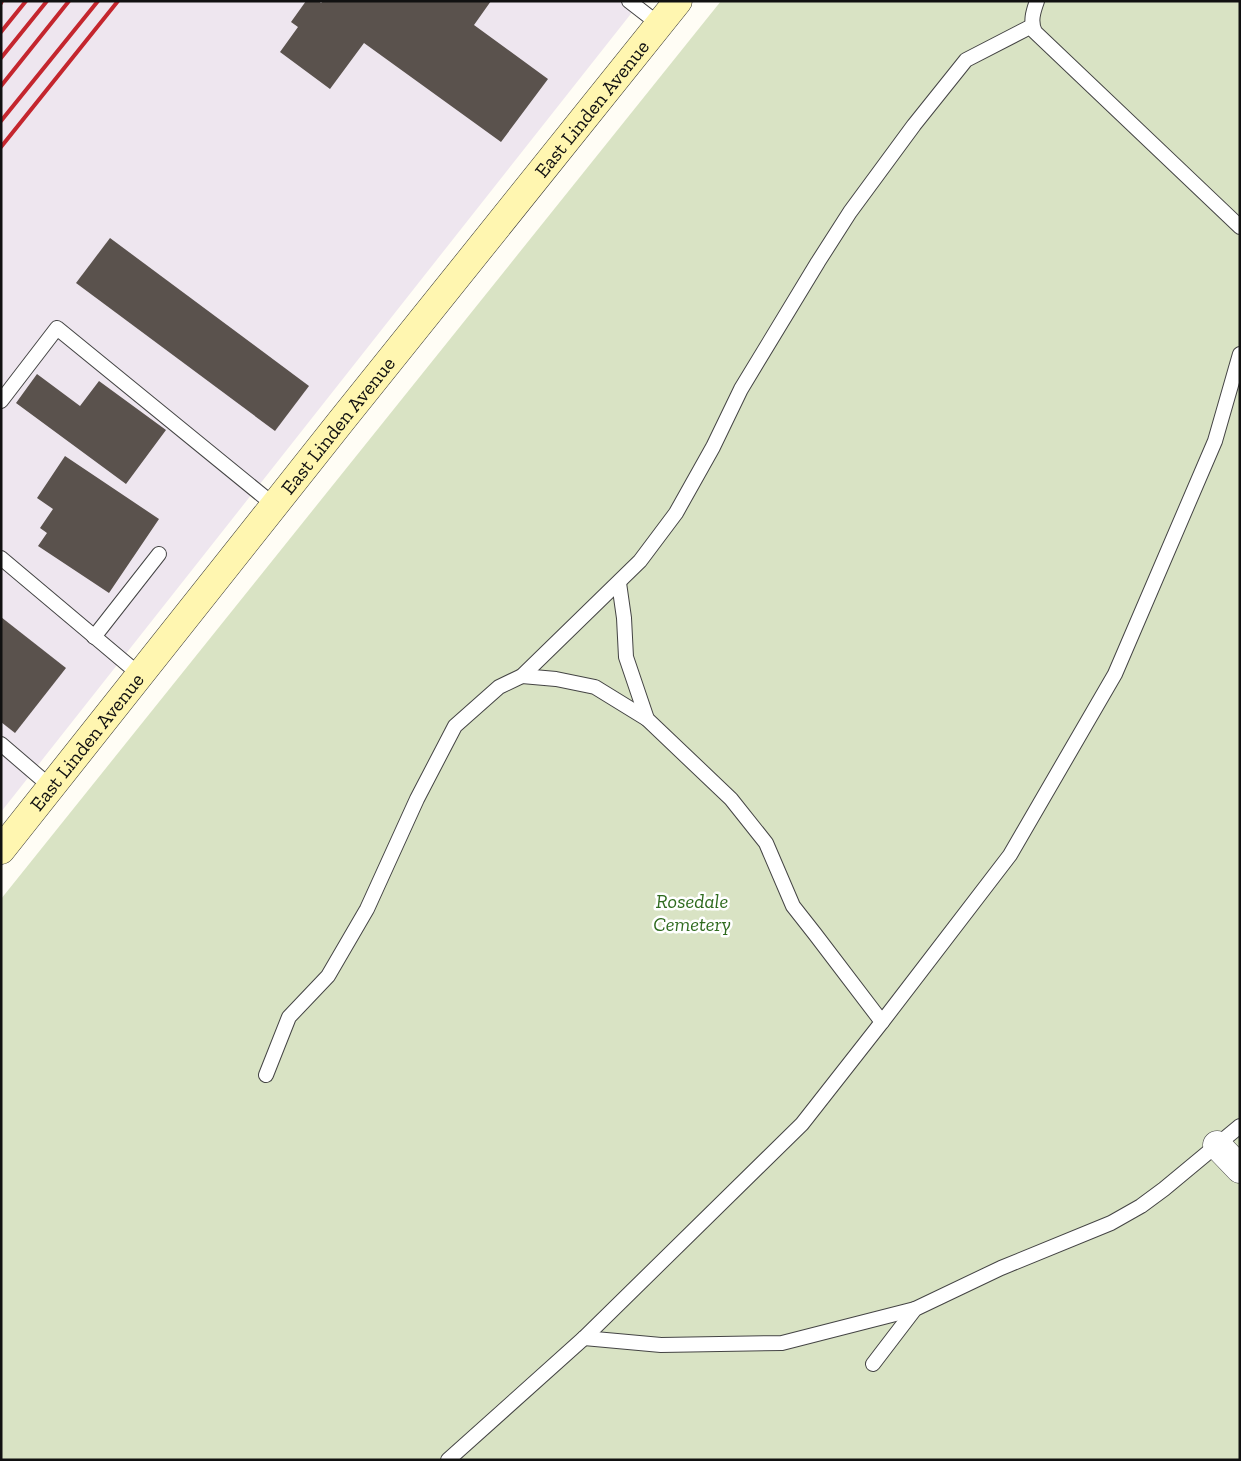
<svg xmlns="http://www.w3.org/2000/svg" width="1241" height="1461" font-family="'Zilla Slab',serif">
  <rect width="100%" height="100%" fill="#fffdf5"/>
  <path fill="#eee6ef" d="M 1,1 L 641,1 L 1,812 Z"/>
  <path fill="#d9e3c4" d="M 721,1 L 1240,1 L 1240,1460 L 1,1460 L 1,899 Z"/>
  <g fill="#5a524d">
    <path d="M 306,1 L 319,1 L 321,3 L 323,1 L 491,1 L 474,25 L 548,79 L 501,142 L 364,43 L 330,89 L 280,52 L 298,27 L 291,22 Z"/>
    <path d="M 110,238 L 309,386 L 275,431 L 76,283 Z"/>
    <path d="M 37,374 L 80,406 L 99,381 L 166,430 L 126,484 L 16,403 Z"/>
    <path d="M 65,456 L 159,519 L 109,593 L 38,546 L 47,533 L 40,528 L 53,509 L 37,498 Z"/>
    <path d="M 1,617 L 66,668 L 15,733 L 1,722 Z"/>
  </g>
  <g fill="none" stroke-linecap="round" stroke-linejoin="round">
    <defs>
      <g id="lane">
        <path d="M 629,1 L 660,25"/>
        <path d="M 1037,1 C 1033,12 1030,22 1035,32 L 1240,227"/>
        <path d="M 1,401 L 57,328 L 274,505"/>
        <path d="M 1,558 L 140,675"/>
        <path d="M 619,583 L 624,618 L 626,657 L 647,719 L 731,799 L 766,843 L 793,906 L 815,934 L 882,1022"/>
        <path d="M 94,637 L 159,554"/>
        <path d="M 522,676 L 556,679 L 595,687 L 647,719"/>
        <path d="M 1,744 L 51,787"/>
        <path d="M 266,1075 L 289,1017 L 328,976 L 367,909 L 417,799 L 455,726 L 499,687 L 522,676 L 640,561 L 676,513 L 713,447 L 741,389 L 818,262 L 850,212 L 914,125 L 966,60 L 1032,26"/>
        <path d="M 584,1338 L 661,1345 L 782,1343 L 915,1309"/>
        <path d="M 873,1364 L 915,1309 L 1001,1268 L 1111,1223 L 1141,1206 L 1164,1189 L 1240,1126"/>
        <path d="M 448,1460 L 584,1338 L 802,1124 L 882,1022 L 1010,855 L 1115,674 L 1215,441 L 1240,354"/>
      </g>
      <path id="street" d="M 1217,1145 L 1240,1169"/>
      <g id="secondary">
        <path id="s1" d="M 1,850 L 342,420 L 678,1"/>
      </g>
    </defs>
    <use href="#lane" stroke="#444" stroke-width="16"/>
    <use href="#street" stroke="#444" stroke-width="29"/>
    <use href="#secondary" stroke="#333" stroke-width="29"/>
    <use href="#lane" stroke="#fff" stroke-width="14"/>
    <use href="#street" stroke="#fff" stroke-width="28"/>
    <use href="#secondary" stroke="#fff6b0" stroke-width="28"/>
    <g stroke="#c4262e" stroke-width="4">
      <path d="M 1,3 L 2,1"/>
      <path d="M 1,32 L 26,1"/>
      <path d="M 1,58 L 47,1"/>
      <path d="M 1,86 L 69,1"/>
      <path d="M 1,121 L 98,1"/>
      <path d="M 1,147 L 118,1"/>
    </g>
  </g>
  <g text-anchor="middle" stroke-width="5" stroke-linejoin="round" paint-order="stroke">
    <g font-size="20" fill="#111" stroke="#fff">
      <text dy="7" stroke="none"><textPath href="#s1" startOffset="948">East Linden Avenue</textPath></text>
      <text dy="7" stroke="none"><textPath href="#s1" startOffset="542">East Linden Avenue</textPath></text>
      <text dy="7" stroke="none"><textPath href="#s1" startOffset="138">East Linden Avenue</textPath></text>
    </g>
    <g font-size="20" font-style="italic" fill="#2f6b1f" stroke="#fff">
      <text x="692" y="908">Rosedale<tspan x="692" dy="23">Cemetery</tspan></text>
    </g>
  </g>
  <rect width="1241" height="1461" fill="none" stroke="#111111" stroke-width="5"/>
</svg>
